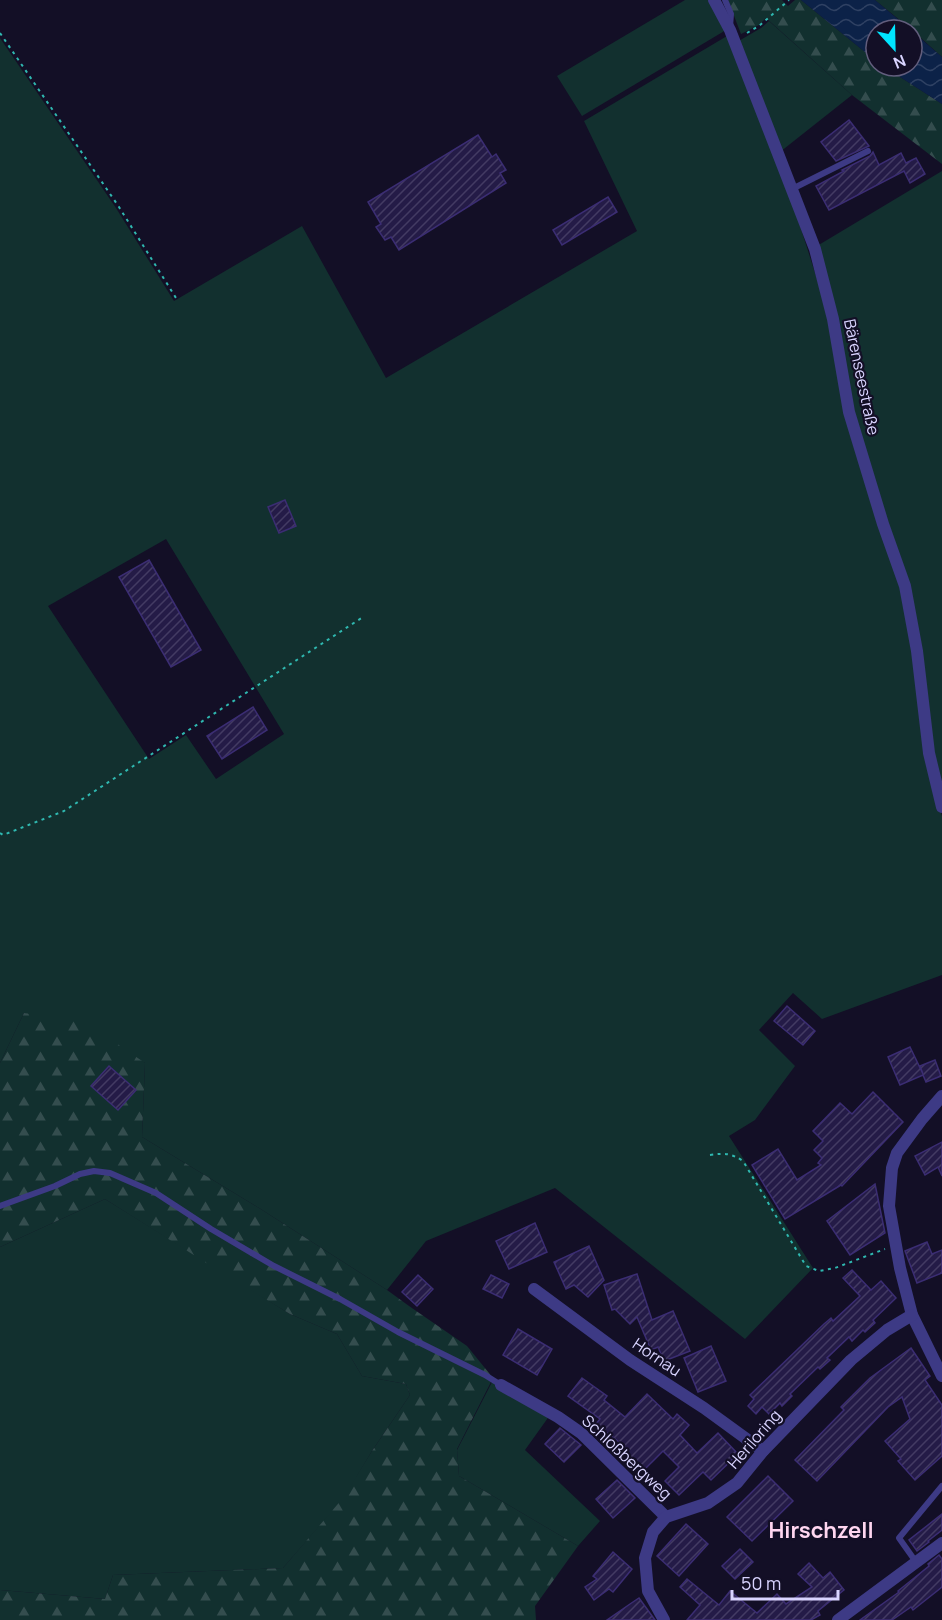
<svg xmlns="http://www.w3.org/2000/svg" width="942" height="1620" font-family="Manrope,sans-serif">
  <defs>
    <pattern id="forest-firs" width="22" height="20" patternUnits="userSpaceOnUse" patternTransform="scale(1.5)"><rect width="22" height="20" fill="#12302f"/><path d="M5 1l3.5 6h-7zM16 11l3.5 6h-7z" fill="#344d4e"/></pattern>
    <pattern id="water-waves" width="16" height="10" patternUnits="userSpaceOnUse" patternTransform="scale(1.5)"><rect width="16" height="10" fill="#0c2248"/><path d="M0 5q4-4 8 0t8 0" fill="none" stroke="#2f4163"/></pattern>
    <pattern id="building-hatch" width="6" height="6" patternUnits="userSpaceOnUse" patternTransform="scale(1.5)"><rect width="6" height="6" fill="#241b47"/><path d="M-1 1l2-2M0 6l6-6M5 7l2-2" fill="none" stroke="#433b63"/></pattern>
  </defs>
  <rect width="100%" height="100%" fill="#130f26"/>
  <g fill="#12302f" fill-rule="evenodd">
    <path d="M 685,0 L 710,0 L 726,30 L 582,116 L 557,76 Z"/>
    <path d="M 769,21 L 852,95 L 780,152 L 737,42 L 761,28 Z"/>
    <path d="M 727,36 L 789,191 L 830,320 L 901,587 L 938,803 L 942,816 L 942,975 L 822,1019 L 793,993 L 759,1030 L 795,1066 L 755,1120 L 729,1136 L 813,1268 L 745,1339 L 555,1188 L 426,1241 L 387,1290 L 259,1208 L 142,1137 L 145,1063 L 24,1013 L 0,1063 L 0,38 L 116,208 L 174,301 L 302,226 L 386,378 L 637,231 L 584,121 ZM 166,539 L 284,734 L 216,779 L 186,735 L 149,759 L 48,606 Z"/>
    <path d="M 942,171 L 942,792 L 888,522 L 853,414 L 817,246 Z"/>
    <path d="M 105,1199 L 290,1314 L 337,1334 L 362,1376 L 406,1384 L 410,1395 L 372,1451 L 344,1498 L 283,1568 L 113,1575 L 105,1599 L 0,1590 L 0,1247 Z"/>
    <path d="M 492,1382 L 550,1415 L 525,1450 L 600,1521 L 578,1546 L 459,1476 L 457,1450 Z"/>
  </g>
  <g fill="url(#forest-firs)">
    <path d="M 728,0 L 782,0 L 788,6 L 795,0 L 801,0 L 876,61 L 876,66 L 883,66 L 942,104 L 942,164 L 852,95 L 766,18 L 759,25 L 741,34 Z"/>
    <path d="M 875,0 L 942,0 L 942,57 L 912,30 Z"/>
    <path d="M 24,1013 L 84,1021 L 145,1063 L 142,1137 L 259,1208 L 387,1290 L 409,1306 L 467,1346 L 493,1378 L 457,1449 L 459,1476 L 578,1546 L 535,1606 L 536,1620 L 0,1620 L 0,1590 L 105,1599 L 113,1575 L 283,1568 L 343,1498 L 372,1451 L 410,1395 L 406,1384 L 362,1376 L 337,1334 L 290,1314 L 227,1276 L 105,1199 L 0,1247 L 0,1063 Z"/>
  </g>
  <g fill="url(#water-waves)">
    <path d="M 801,0 L 875,0 L 911,30 L 876,30 L 876,61 Z"/>
    <path d="M 912,31 L 942,57 L 942,104 L 883,66 L 912,66 Z"/>
  </g>
  <g fill="url(#building-hatch)" stroke="#3b2d73" stroke-width="1.5">
    <path d="M 849,120 L 869,146 L 836,161 L 821,142 Z"/>
    <path d="M 478,135 L 492,157 L 496,154 L 506,170 L 500,173 L 506,183 L 399,250 L 391,237 L 385,240 L 376,227 L 381,224 L 368,202 Z"/>
    <path d="M 873,152 L 879,165 L 901,153 L 906,163 L 916,158 L 925,174 L 910,183 L 904,171 L 829,210 L 816,186 L 844,171 L 842,170 L 870,156 Z"/>
    <path d="M 608,197 L 617,212 L 562,245 L 553,230 Z"/>
    <path d="M 285,500 L 296,526 L 279,533 L 268,507 Z"/>
    <path d="M 149,560 L 201,650 L 171,667 L 119,577 Z"/>
    <path d="M 253,707 L 267,730 L 222,759 L 207,736 Z"/>
    <path d="M 787,1006 L 815,1031 L 803,1045 L 774,1021 Z"/>
    <path d="M 910,1047 L 923,1074 L 920,1066 L 935,1060 L 941,1076 L 926,1082 L 923,1075 L 900,1085 L 888,1057 Z"/>
    <path d="M 109,1066 L 136,1090 L 118,1110 L 91,1086 Z"/>
    <path d="M 873,1092 L 903,1122 L 842,1186 L 841,1185 L 785,1219 L 752,1165 L 778,1149 L 797,1180 L 821,1165 L 818,1163 L 822,1158 L 814,1150 L 823,1141 L 813,1131 L 840,1103 L 852,1114 Z"/>
    <path d="M 942,1142 L 942,1176 L 938,1167 L 925,1175 L 915,1156 Z"/>
    <path d="M 875,1184 L 885,1233 L 850,1255 L 827,1221 Z"/>
    <path d="M 535,1223 L 547,1252 L 509,1269 L 496,1241 Z"/>
    <path d="M 927,1242 L 932,1254 L 942,1250 L 942,1273 L 917,1283 L 905,1251 Z"/>
    <path d="M 589,1246 L 604,1280 L 588,1297 L 574,1285 L 566,1289 L 554,1262 Z"/>
    <path d="M 852,1270 L 871,1290 L 881,1281 L 896,1298 L 873,1320 L 875,1323 L 865,1332 L 863,1330 L 852,1341 L 849,1337 L 827,1358 L 830,1360 L 820,1369 L 818,1367 L 790,1394 L 792,1396 L 782,1406 L 780,1403 L 769,1414 L 762,1407 L 756,1414 L 748,1406 L 754,1399 L 750,1395 L 824,1324 L 831,1318 L 833,1321 L 860,1296 L 843,1278 Z"/>
    <path d="M 637,1274 L 652,1320 L 673,1311 L 690,1351 L 664,1361 L 658,1347 L 651,1350 L 637,1317 L 630,1324 L 615,1309 L 612,1310 L 604,1285 Z"/>
    <path d="M 418,1275 L 433,1289 L 417,1306 L 402,1292 Z"/>
    <path d="M 491,1275 L 509,1284 L 502,1298 L 483,1289 Z"/>
    <path d="M 518,1329 L 552,1349 L 537,1375 L 503,1355 Z"/>
    <path d="M 711,1346 L 726,1381 L 698,1392 L 684,1358 Z"/>
    <path d="M 911,1348 L 930,1376 L 925,1380 L 942,1405 L 942,1456 L 915,1480 L 898,1461 L 901,1459 L 885,1441 L 910,1419 L 902,1397 L 888,1407 L 817,1481 L 795,1460 L 844,1410 L 841,1407 L 870,1378 Z"/>
    <path d="M 582,1378 L 607,1396 L 604,1400 L 625,1417 L 647,1394 L 673,1419 L 677,1414 L 689,1425 L 680,1435 L 697,1453 L 718,1433 L 738,1454 L 711,1480 L 703,1472 L 679,1495 L 665,1481 L 679,1467 L 663,1451 L 643,1471 L 625,1452 L 628,1449 L 596,1424 L 600,1419 L 568,1396 Z"/>
    <path d="M 560,1428 L 581,1445 L 564,1462 L 545,1444 Z"/>
    <path d="M 768,1476 L 793,1501 L 752,1541 L 727,1517 Z"/>
    <path d="M 617,1480 L 635,1498 L 613,1518 L 596,1499 Z"/>
    <path d="M 942,1514 L 942,1530 L 928,1541 L 929,1542 L 917,1551 L 909,1540 Z"/>
    <path d="M 686,1524 L 708,1544 L 679,1576 L 657,1556 Z"/>
    <path d="M 740,1549 L 753,1562 L 735,1579 L 722,1566 Z"/>
    <path d="M 613,1552 L 632,1569 L 613,1592 L 609,1589 L 594,1600 L 585,1587 L 597,1579 L 593,1576 Z"/>
    <path d="M 939,1555 L 942,1559 L 942,1587 L 913,1610 L 911,1607 L 892,1620 L 860,1620 L 899,1592 L 898,1591 L 929,1566 L 928,1564 Z"/>
    <path d="M 809,1563 L 823,1578 L 830,1572 L 844,1590 L 818,1611 L 820,1615 L 811,1620 L 687,1620 L 700,1605 L 680,1587 L 687,1579 L 719,1605 L 730,1591 L 757,1613 L 777,1594 L 786,1604 L 812,1587 L 798,1574 Z"/>
    <path d="M 639,1598 L 655,1620 L 607,1620 L 630,1604 Z"/>
  </g>
  <g fill="none" stroke-linecap="round" stroke-linejoin="round">
    <g stroke="#2fb8b0" stroke-width="2" stroke-dasharray="3 4.5" stroke-linecap="butt">
      <path d="M 0,33 L 119,207 L 176,298"/>
      <path d="M 747,33 L 759,26 L 789,0"/>
      <path d="M 0,833 L 3,835 L 64,811 L 363,617"/>
      <path d="M 710,1155 C 724,1153 731,1153 743,1161 L 806,1266 L 819,1271 L 835,1268 L 885,1249"/>
    </g>
    <g stroke="#3d3a85" stroke-width="6">
      <path d="M 725,0 L 731,14 L 730,27"/>
      <path d="M 792,189 L 868,151"/>
      <path d="M 0,1206 L 55,1186 L 80,1174 L 94,1171 L 110,1173 L 156,1193 L 211,1229 L 274,1266 L 340,1299 L 398,1332 L 485,1375 L 501,1385"/>
      <path d="M 916,1562 L 899,1538 L 942,1486"/>
    </g>
    <g stroke="#3d3a85" stroke-width="12">
      <path d="M 714,0 L 730,30 L 815,249 L 833,319 L 849,412 L 883,524 L 905,586 L 917,651 L 929,753 L 942,807"/>
      <path d="M 942,1096 L 922,1119 L 897,1153 L 892,1168 L 889,1206 L 900,1268 L 912,1315 L 942,1376"/>
      <path d="M 534,1289 L 630,1360 L 704,1408 L 763,1451"/>
      <path d="M 501,1385 L 558,1417 L 581,1433 L 666,1517"/>
      <path d="M 664,1620 L 648,1591 L 645,1558 L 653,1532 L 666,1517 L 708,1503 L 737,1483 L 763,1451 L 851,1360 L 887,1330 L 912,1315"/>
      <path d="M 838,1620 L 942,1543"/>
    </g>
  </g>
  <g text-anchor="middle" stroke-width="4.5" stroke-linejoin="round" paint-order="stroke">
    <g font-size="16" fill="#d9d4ff" stroke="#130f26">
      <text transform="translate(862 377) rotate(78)" y="6">Bärenseestraße</text>
      <text transform="translate(657 1357) rotate(34)" y="6">Hornau</text>
      <text transform="translate(754 1439) rotate(-49)" y="6">Heriloring</text>
      <text transform="translate(627 1457) rotate(43)" y="6">Schloßbergweg</text>
    </g>
    <g font-size="22" font-weight="bold" fill="#ffd6f0" stroke="#130f26">
      <text x="821" y="1538">Hirschzell</text>
    </g>
  </g>
  <g transform="translate(894 48) rotate(158)"><circle r="28" fill="#130f26" stroke="#625e7d" stroke-width="1.5"/>
  <path d="M0-4.5L10 22L0 15L-10 22Z" fill="#00e5ff"/>
  <text y="-9" font-size="16" font-weight="bold" text-anchor="middle" fill="#d9d4ff">N</text>
  </g>
  <path d="M732 1590v9h106v-9" fill="none" stroke="#d9d4ff" stroke-width="3"/>
  <text x="741" y="1590" font-size="18" fill="#d9d4ff" stroke="#130f26" stroke-width="4.5" paint-order="stroke">50 m</text>
</svg>
